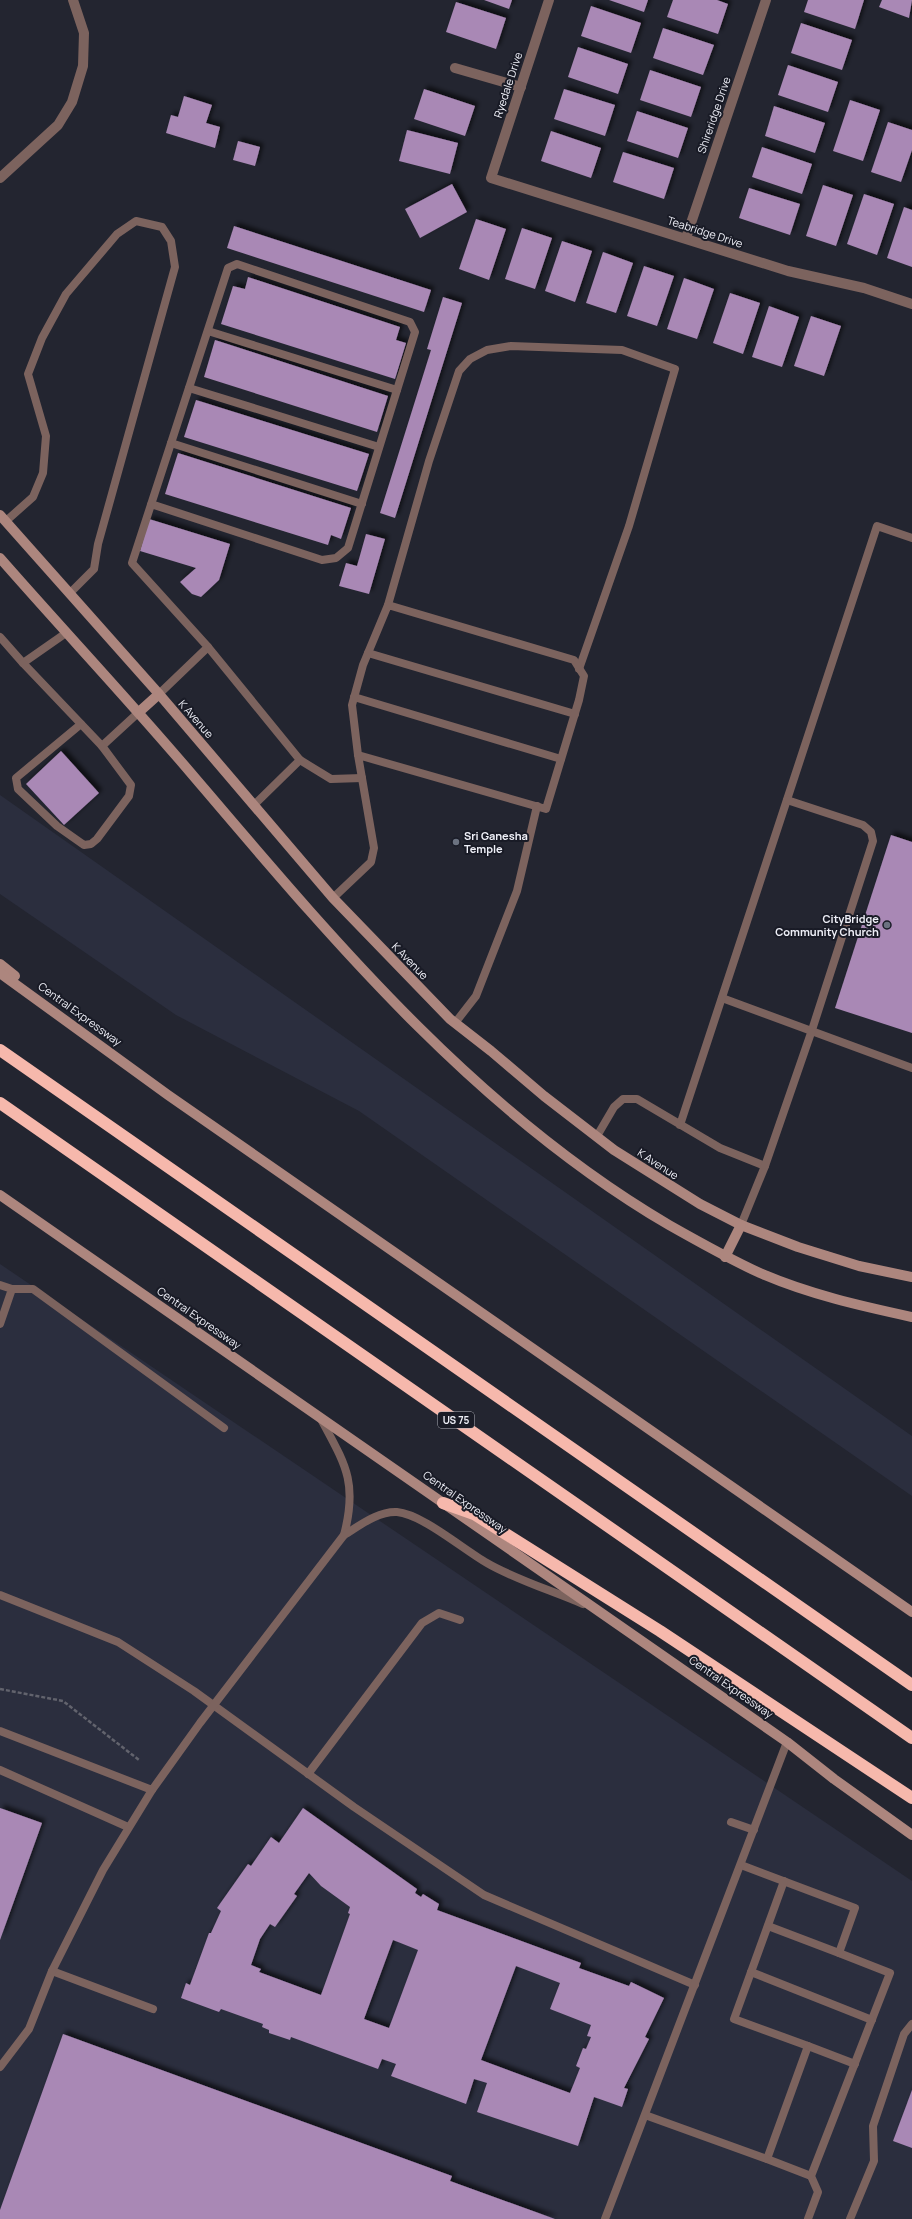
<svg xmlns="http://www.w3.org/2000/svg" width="912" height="2219" font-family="Manrope,sans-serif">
  <defs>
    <filter id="shadow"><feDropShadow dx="3.5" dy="-3.5" stdDeviation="2" flood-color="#0009"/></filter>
  </defs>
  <rect width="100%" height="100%" fill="#232530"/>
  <g fill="#2b2e3e">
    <path d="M 0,795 L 912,1436 L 912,1496 L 359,1111 L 176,1015 L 0,894 Z"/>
    <path d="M 0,1264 L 912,1881 L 912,2219 L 0,2219 Z"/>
  </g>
  <g fill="#a988b5" fill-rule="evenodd" filter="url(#shadow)">
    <path d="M 484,0 L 512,0 L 509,9 Z"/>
    <path d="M 609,0 L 648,0 L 644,12 Z"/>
    <path d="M 673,0 L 717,0 L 728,4 L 718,34 L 667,17 Z"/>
    <path d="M 808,0 L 864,0 L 855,29 L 804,12 Z"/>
    <path d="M 882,0 L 912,0 L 909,18 L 879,7 Z"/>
    <path d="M 456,2 L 506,18 L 496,49 L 446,32 Z"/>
    <path d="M 591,6 L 641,23 L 631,53 L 581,36 Z"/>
    <path d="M 801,23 L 852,40 L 842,70 L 791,53 Z"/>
    <path d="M 663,28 L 714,45 L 703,75 L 653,58 Z"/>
    <path d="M 578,47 L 628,64 L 618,94 L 568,77 Z"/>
    <path d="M 788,65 L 838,82 L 828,112 L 778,95 Z"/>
    <path d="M 650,70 L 701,87 L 691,117 L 640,100 Z"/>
    <path d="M 424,89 L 475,106 L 465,136 L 414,119 Z"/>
    <path d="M 564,89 L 615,105 L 605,136 L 554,119 Z"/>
    <path d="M 184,96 L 212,105 L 206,123 L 220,127 L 215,148 L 166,133 L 171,115 L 178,117 Z"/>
    <path d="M 850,100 L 880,110 L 863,161 L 833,151 Z"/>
    <path d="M 774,106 L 825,123 L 815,153 L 765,136 Z"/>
    <path d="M 637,111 L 688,128 L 678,158 L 627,141 Z"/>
    <path d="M 888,122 L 912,130 L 912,150 L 901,182 L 871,172 Z"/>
    <path d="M 407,130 L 458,143 L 450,174 L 399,161 Z"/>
    <path d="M 551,131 L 601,148 L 591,178 L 541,161 Z"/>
    <path d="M 238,141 L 260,147 L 255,166 L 233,160 Z"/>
    <path d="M 762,147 L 812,164 L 802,194 L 752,177 Z"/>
    <path d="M 623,152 L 674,168 L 664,199 L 613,182 Z"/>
    <path d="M 452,184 L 467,212 L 420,238 L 405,209 Z"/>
    <path d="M 823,185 L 853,195 L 836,246 L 806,236 Z"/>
    <path d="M 749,188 L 800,204 L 790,235 L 739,218 Z"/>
    <path d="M 864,194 L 894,204 L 877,255 L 847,244 Z"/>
    <path d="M 904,207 L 912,210 L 912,267 L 887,258 Z"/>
    <path d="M 476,219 L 506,229 L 489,280 L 459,269 Z"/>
    <path d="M 234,226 L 431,290 L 424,312 L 227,248 Z"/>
    <path d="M 522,228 L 552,238 L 535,289 L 505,279 Z"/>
    <path d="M 562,241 L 592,251 L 575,302 L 545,291 Z"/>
    <path d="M 603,252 L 633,263 L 616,313 L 586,303 Z"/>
    <path d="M 644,266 L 674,276 L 657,326 L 627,316 Z"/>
    <path d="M 248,277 L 400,327 L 396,340 L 406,343 L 395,379 L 221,324 L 233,286 L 245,289 Z"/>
    <path d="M 684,278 L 714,289 L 697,339 L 667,329 Z"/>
    <path d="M 730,293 L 760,303 L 743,354 L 713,343 Z"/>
    <path d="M 443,297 L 462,303 L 395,518 L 380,513 L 431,350 L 427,349 Z"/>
    <path d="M 769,306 L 799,317 L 782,367 L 752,357 Z"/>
    <path d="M 811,316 L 841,326 L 824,376 L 794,366 Z"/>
    <path d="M 215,340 L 388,396 L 377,432 L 204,377 Z"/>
    <path d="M 196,400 L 369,454 L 357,491 L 184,437 Z"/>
    <path d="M 178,453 L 351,508 L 341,539 L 331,535 L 328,545 L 165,494 Z"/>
    <path d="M 149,519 L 230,544 L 219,580 L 201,597 L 192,594 L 180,582 L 196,568 L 140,551 Z"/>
    <path d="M 366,534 L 385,539 L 369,594 L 339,586 L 346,563 L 357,566 Z"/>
    <path d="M 61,751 L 99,793 L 64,825 L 26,784 Z"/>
    <path d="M 891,835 L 912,842 L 912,1033 L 835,1008 Z"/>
    <path d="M 0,1808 L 42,1823 L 0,1940 Z"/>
    <path d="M 303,1808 L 417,1889 L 415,1893 L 421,1897 L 423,1894 L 439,1904 L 437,1910 L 581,1963 L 579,1968 L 629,1986 L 631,1982 L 664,1998 L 645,2037 L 649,2039 L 624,2088 L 628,2089 L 622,2107 L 594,2097 L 578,2146 L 477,2112 L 487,2083 L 474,2079 L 466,2104 L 391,2076 L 396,2064 L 382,2059 L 378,2069 L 291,2037 L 290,2040 L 269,2033 L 269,2030 L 262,2027 L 263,2024 L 221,2009 L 219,2012 L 181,1998 L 186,1983 L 190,1985 L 209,1933 L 211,1933 L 221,1911 L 217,1908 L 248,1864 L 251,1866 L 271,1837 L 279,1843 ZM 309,1873 L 321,1886 L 350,1907 L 348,1913 L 350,1914 L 321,1995 L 259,1972 L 261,1969 L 251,1965 L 260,1939 L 270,1924 L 275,1927 L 297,1896 L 294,1894 ZM 393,1940 L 418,1950 L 389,2028 L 364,2019 ZM 516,1966 L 560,1983 L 550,2009 L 591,2025 L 587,2036 L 591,2037 L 586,2049 L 583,2048 L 576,2066 L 580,2068 L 570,2093 L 481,2060 Z"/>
    <path d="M 63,2034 L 452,2176 L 450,2181 L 555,2219 L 0,2219 L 0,2210 Z"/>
    <path d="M 912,2090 L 912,2148 L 893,2141 Z"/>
  </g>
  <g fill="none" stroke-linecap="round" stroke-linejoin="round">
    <path stroke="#62636d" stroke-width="2.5" stroke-dasharray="4 2" stroke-linecap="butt" d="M 0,1689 L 63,1701 L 139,1760"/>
    <g stroke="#7c635e" stroke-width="8">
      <path d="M 208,331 L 397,390"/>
      <path d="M 189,388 L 379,447"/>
      <path d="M 171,443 L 362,504"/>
      <path d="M 151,504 L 322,560 L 336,558 L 348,548 L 415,332 L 410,322 L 237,264 L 228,268 C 196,366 164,465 132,563 L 208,647 L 159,694"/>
      <path d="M 6,521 L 33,497 L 43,473 L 46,436 L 28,374 L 42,338 L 66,294 L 117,234 L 136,221 L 162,227 L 171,241 L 175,267 L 98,544 L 94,569 L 70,593"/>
      <path d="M 388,605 L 429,461 L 459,371 L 470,359 L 487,350 L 511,346 L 622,350 L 675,369 L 629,526 L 579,669"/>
      <path d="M 0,637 L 23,663 L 66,633"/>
      <path d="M 208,647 L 300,760 L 254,805"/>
      <path d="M 368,653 L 575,714"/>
      <path d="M 23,663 L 102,746 L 139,712"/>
      <path d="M 354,697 L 561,759"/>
      <path d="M 81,724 L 16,778 L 18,789 L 57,826 L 84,845 L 91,844 L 97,839 L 129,796 L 131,785 L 102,746"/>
      <path d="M 300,760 L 331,779 L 362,778"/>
      <path d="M 333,898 L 371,862 L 374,848 L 358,755 L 352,705 L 363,665 L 388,605 L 574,660 L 584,676 L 579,700 L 546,809 L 358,755"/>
      <path d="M 722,998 L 912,1068"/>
      <path d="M 455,1023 L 476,996 L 517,891 L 537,806"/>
      <path d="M 680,1125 L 877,526 L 912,538"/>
      <path d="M 597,1136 L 614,1107 L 623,1099 L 637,1099 L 720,1148 L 765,1166"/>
      <path d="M 741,1225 L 765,1166 L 812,1030 L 873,841 L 871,832 L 863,825 L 787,800"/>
      <path d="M 0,1285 L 12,1289 L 0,1324"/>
      <path d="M 12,1289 L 33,1289 L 224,1428"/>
      <path d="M 321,1419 C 345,1464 358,1482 344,1535"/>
      <path d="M 0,1595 L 118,1642 L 194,1691 L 354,1807 L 484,1895 L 695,1985"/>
      <path d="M 0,1731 L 152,1790 L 200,1723 L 344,1535 C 359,1526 378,1511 397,1512 C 422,1514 464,1550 487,1563 C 514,1579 553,1591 583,1604"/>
      <path d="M 0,1770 L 128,1827"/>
      <path d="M 308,1774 L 422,1623 L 439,1613 L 460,1620"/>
      <path d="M 731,1822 L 754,1830"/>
      <path d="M 741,1865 L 855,1908 L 839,1953 L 890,1973 L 811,2176 L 818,2192 L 808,2219"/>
      <path d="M 784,1881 L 734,2019 L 808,2046 L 767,2159 L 811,2176"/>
      <path d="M 768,1926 L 839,1953"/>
      <path d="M 52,1971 L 153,2009"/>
      <path d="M 751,1972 L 872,2020"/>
      <path d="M 808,2046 L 855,2064"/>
      <path d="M 0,2067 L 29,2029 L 52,1971 L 103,1870 L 152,1790"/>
      <path d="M 645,2115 L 767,2159"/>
      <path d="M 605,2219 L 787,1742"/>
      <path d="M 850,2219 L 874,2161 L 873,2126 L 904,2034 L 912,2024"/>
    </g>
    <g stroke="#7c635e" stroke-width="10">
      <path d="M 549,0 L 491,178 L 788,271 L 864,288 L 912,304"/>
      <path d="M 455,68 L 521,87"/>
      <path d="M 0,178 L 58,125 L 72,102 L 83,66 L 84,33 L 73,0"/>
      <path d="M 686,238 L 766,0"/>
    </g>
    <g stroke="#ad867e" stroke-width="10">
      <path d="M 0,515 L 159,694 L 333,898 L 450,1019 L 491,1051 L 544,1096 L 614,1150 L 700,1204 L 741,1225 L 798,1247 L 859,1266 L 912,1277"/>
      <path d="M 0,558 C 63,630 128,699 190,772 C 333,940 476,1112 669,1225 C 699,1242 729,1259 760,1273 C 808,1294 861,1306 912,1317"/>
      <path d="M 139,712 L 159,694"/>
      <path d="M 0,964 L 15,976"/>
      <path d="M 0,973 L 168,1095 L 912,1612"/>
      <path d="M 0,1195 L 787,1742 L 834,1779 L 912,1835"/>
      <path d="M 725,1257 L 741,1225"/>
    </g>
    <g stroke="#f6b8ac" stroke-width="12">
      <path d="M 0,1050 L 912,1685"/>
      <path d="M 0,1103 L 912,1738"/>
      <path d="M 443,1503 L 474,1514 L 660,1631 L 912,1798"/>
    </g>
  </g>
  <g fill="#6b7280" stroke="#191b26" stroke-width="1.5">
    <circle cx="456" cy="842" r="4"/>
    <circle cx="887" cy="925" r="4"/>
  </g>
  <g text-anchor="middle" stroke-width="4" stroke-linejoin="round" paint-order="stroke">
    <rect fill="#191b26" stroke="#afb0b9" stroke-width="1" x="438" y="1412" width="36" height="16" rx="3"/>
    <g font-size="10" font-weight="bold" fill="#eff0f8">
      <text x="456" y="1424">US 75</text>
    </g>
    <g font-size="11" fill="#eff0f8" stroke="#191b26">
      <text transform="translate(508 85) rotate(-72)" y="4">Ryedale Drive</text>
      <text transform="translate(714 115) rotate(-71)" y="4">Shireridge Drive</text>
      <text transform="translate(705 232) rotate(18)" y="4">Teabridge Drive</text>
      <text transform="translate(196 719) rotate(49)" y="4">K Avenue</text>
      <text transform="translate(410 961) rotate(46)" y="4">K Avenue</text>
      <text transform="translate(80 1014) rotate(36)" y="4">Central Expressway</text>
      <text transform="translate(658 1164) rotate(33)" y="4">K Avenue</text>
      <text transform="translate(199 1318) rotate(35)" y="4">Central Expressway</text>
      <text transform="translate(465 1502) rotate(35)" y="4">Central Expressway</text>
      <text transform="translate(731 1687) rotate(35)" y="4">Central Expressway</text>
    </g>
    <g font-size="11" font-weight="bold" fill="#eff0f8" stroke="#191b26" text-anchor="start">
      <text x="464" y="840">Sri Ganesha<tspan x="464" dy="13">Temple</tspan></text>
      <text x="879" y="923" text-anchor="end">CityBridge<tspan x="879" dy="13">Community Church</tspan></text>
    </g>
  </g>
</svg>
